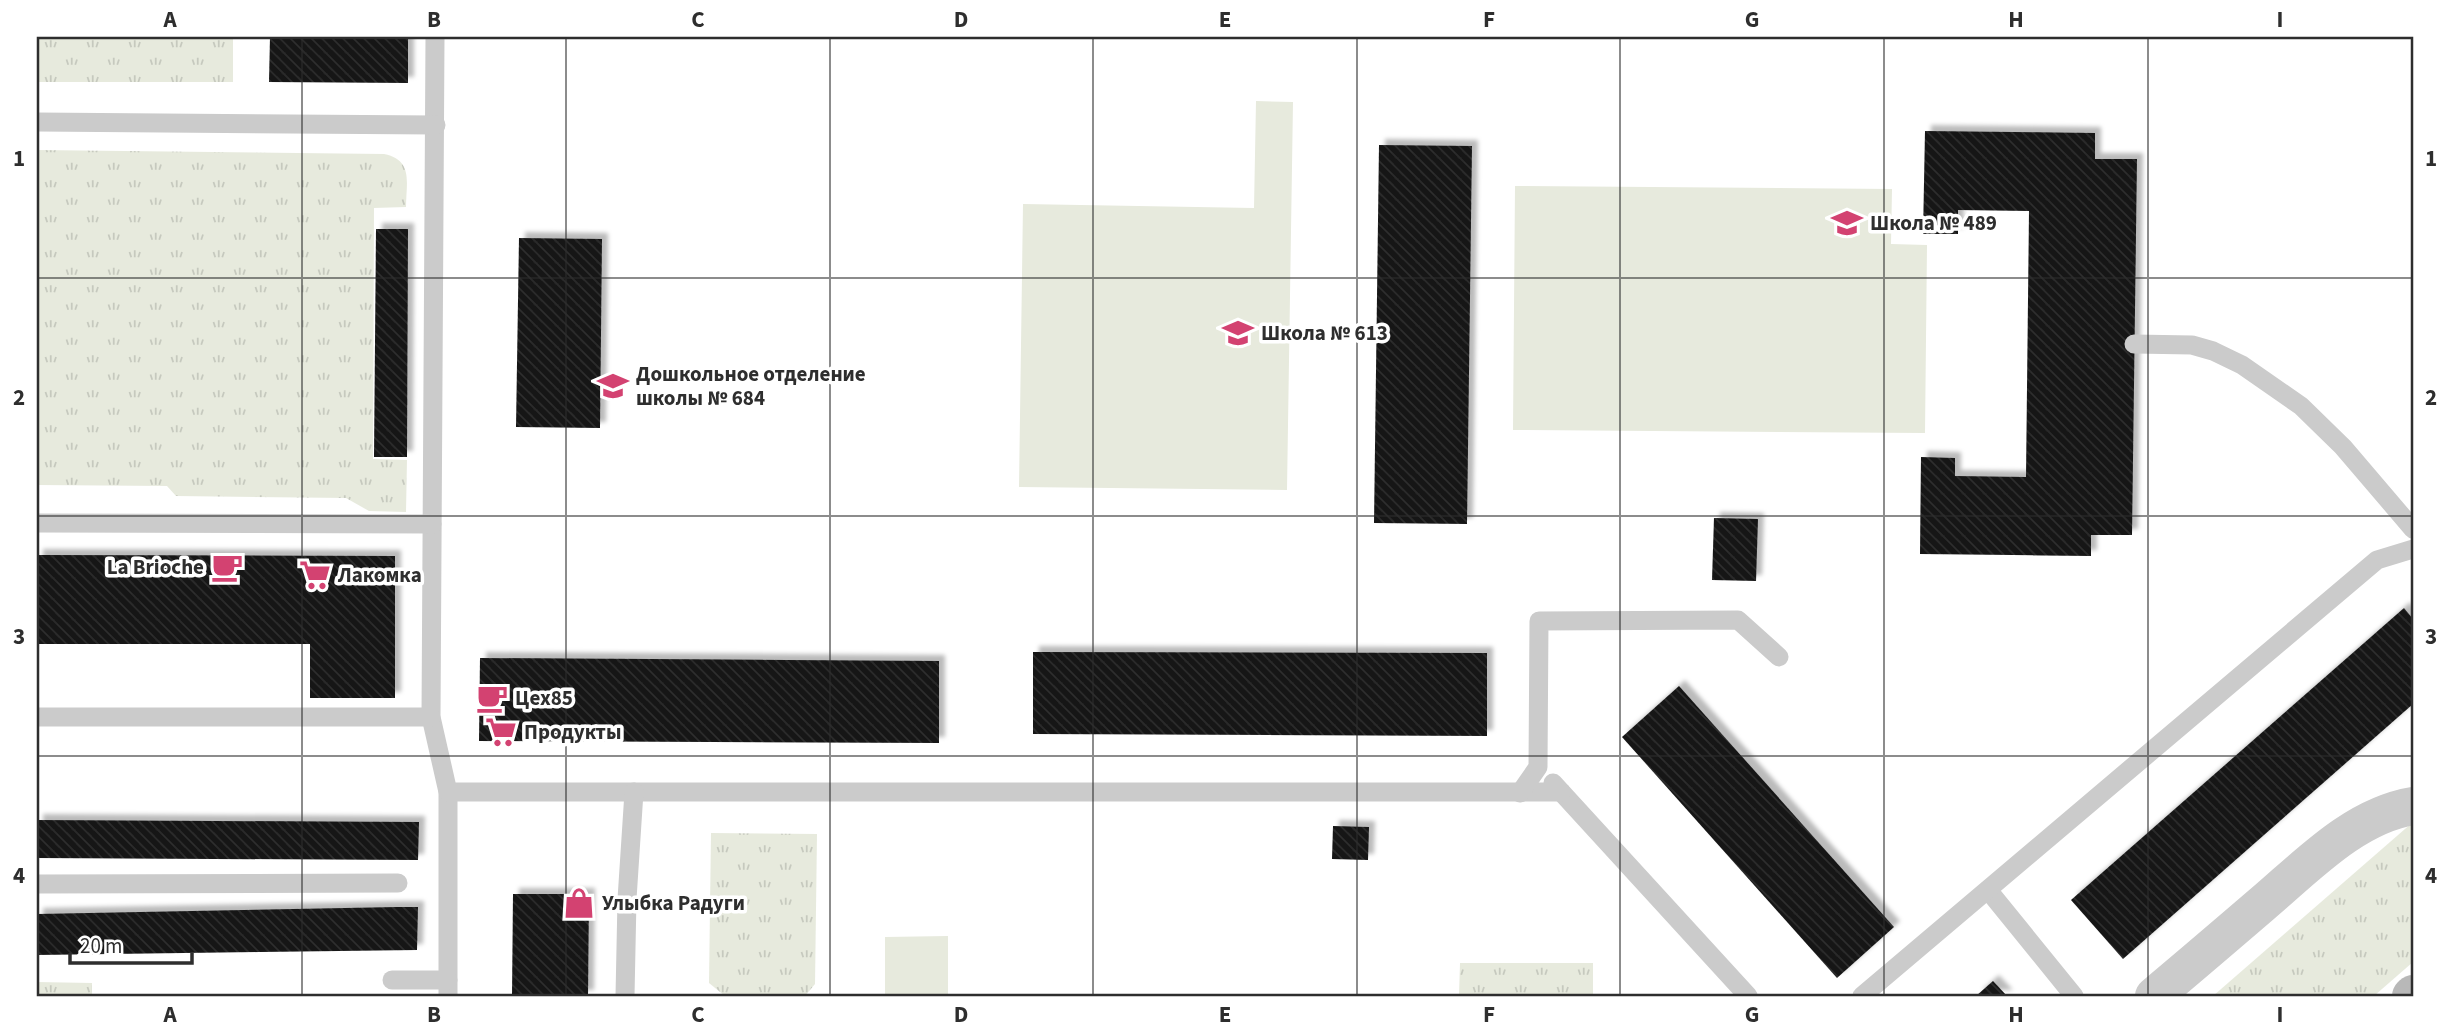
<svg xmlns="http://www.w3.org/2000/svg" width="2450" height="1033" font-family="'Source Sans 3',sans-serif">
  <defs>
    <pattern id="grass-tufts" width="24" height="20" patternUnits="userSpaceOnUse" patternTransform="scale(1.75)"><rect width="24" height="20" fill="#e7eadd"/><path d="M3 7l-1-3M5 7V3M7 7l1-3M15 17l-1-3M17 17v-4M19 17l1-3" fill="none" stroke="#c6c9be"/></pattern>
    <pattern id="building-back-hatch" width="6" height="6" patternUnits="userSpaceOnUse" patternTransform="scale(1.75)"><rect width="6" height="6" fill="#151515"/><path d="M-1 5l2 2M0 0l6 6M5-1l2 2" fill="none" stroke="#2f2f2f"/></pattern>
    <filter id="shadow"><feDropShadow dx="6" dy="-6" stdDeviation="2" flood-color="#0004"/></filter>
  </defs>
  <rect width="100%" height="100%" fill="#fff"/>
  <g fill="url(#grass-tufts)">
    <rect x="37" y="37" width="196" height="45"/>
    <path d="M 37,150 L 384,154 C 414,160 406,183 406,207 L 374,208 L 373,459 L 407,460 L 406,512 L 369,511 L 346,498 L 176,496 L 167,486 L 37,485 Z"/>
    <path d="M 2413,822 L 2413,962 L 2374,996 L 2213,996 Z"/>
    <path d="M 711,833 L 817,834 L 815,984 L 805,996 L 725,996 L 709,983 Z"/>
    <path d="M 1460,963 L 1593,963 L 1593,996 L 1459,996 Z"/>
    <path d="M 37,982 L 92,983 L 92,996 L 37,996 Z"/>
  </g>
  <g fill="#e7eadd">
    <path d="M 1256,101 L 1293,102 L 1287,490 L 1019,487 L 1023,204 L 1254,208 Z"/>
    <path d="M 1515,186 L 1892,189 L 1891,244 L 1927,245 L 1925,433 L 1513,430 Z"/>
    <path d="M 948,936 L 948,996 L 885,996 L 885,937 Z"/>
  </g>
  <g fill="url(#building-back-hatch)" filter="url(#shadow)">
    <path d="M 270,37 L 408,37 L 408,83 L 269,82 Z"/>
    <path d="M 1925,131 L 2095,133 L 2095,159 L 2137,159 L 2132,535 L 2091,535 L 2091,556 L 1920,554 L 1921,457 L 1955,458 L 1955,476 L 2026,477 L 2029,211 L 1958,210 L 1958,234 L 1923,234 Z"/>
    <path d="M 1379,145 L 1472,146 L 1467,524 L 1374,523 Z"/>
    <path d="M 376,229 L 408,229 L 407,457 L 374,457 Z"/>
    <path d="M 519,238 L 602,239 L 600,428 L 516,427 Z"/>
    <path d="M 1714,518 L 1758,519 L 1756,581 L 1712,580 Z"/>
    <path d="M 37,555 L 395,556 L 395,698 L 310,698 L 310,644 L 37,644 Z"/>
    <path d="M 2404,608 L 2413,619 L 2413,704 L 2123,959 L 2071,900 Z"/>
    <path d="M 1033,652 L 1487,653 L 1487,736 L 1033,734 Z"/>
    <path d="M 480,658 L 939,661 L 939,743 L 479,741 Z"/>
    <path d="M 1679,686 L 1894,927 L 1837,978 L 1622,737 Z"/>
    <path d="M 37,820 L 419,822 L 418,860 L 37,858 Z"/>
    <path d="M 1333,826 L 1369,827 L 1368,860 L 1332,859 Z"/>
    <path d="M 513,894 L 589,894 L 588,996 L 512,996 Z"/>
    <path d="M 397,907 L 418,907 L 417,950 L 37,955 L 37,914 Z"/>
    <path d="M 1993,981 L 2007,996 L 1976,996 Z"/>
  </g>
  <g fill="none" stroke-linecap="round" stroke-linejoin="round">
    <g stroke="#cbcbcb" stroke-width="19">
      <path d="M 435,37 L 431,717 L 448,792 L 448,996"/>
      <path d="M 37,122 L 436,125"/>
      <path d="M 2134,344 L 2192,345 L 2213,351 L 2242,365 L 2301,406 L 2343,447 L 2413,529"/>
      <path d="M 37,523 L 432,524"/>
      <path d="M 37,717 L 431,717"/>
      <path d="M 1553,783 L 1748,996"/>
      <path d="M 448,792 L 1561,792"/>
      <path d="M 1520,793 L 1538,767 L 1539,621 L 1738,620 L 1779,657"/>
      <path d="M 37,884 L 398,883"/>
      <path d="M 1988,890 L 2074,996"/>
      <path d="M 392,980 L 448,980"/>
      <path d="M 625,996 L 627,899 L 634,792"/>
      <path d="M 1862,996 L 2377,560 L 2413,549"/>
    </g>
    <path stroke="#cbcbcb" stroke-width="38" d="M 2154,996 C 2190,966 2226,935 2261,905 C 2306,867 2353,816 2413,806"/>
    <path stroke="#b8b8b8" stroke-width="38" d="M 2411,996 L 2413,994"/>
  </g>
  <path fill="none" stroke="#2e2e2e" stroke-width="2" stroke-opacity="0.55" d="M 302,37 L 302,996M 566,37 L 566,996M 830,37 L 830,996M 1093,37 L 1093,996M 1357,37 L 1357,996M 1620,37 L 1620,996M 1884,37 L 1884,996M 2148,37 L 2148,996M 37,278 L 2413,278M 37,516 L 2413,516M 37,756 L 2413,756"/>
  <defs>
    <symbol id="school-bare" viewBox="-9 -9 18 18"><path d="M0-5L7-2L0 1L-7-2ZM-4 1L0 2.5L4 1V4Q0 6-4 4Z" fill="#d34271" stroke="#fff" stroke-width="2.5" paint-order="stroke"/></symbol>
    <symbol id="cafe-bare" viewBox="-9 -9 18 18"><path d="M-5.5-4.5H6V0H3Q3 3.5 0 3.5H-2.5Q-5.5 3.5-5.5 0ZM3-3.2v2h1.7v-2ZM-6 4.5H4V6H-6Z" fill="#d34271" stroke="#fff" stroke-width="2.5" paint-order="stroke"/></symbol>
    <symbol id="supermarket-bare" viewBox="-9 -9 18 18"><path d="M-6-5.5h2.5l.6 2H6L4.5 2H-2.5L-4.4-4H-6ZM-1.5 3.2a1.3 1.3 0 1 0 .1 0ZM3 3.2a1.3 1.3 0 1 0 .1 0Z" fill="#d34271" stroke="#fff" stroke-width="2.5" paint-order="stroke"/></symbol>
    <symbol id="shop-bare" viewBox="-9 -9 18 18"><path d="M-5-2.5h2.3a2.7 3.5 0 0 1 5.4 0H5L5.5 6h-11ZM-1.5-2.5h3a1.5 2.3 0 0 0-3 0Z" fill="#d34271" stroke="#fff" stroke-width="2.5" paint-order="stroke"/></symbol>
  </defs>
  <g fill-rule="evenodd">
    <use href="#school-bare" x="1825" y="201" width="44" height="44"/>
    <use href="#school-bare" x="1216" y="311" width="44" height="44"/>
    <use href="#school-bare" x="591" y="364" width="44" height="44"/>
    <use href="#cafe-bare" x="205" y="545" width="44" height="44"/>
    <use href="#supermarket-bare" x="293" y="553" width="44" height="44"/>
    <use href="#cafe-bare" x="470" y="676" width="44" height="44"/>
    <use href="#supermarket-bare" x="479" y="710" width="44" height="44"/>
    <use href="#shop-bare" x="557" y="881" width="44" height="44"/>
  </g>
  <g text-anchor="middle" stroke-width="7" stroke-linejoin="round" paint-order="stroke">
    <g font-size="21" font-weight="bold" fill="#2e2e2e" stroke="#fff" text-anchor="start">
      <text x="1870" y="230">Школа № 489</text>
      <text x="1261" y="340">Школа № 613</text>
      <text x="636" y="381">Дошкольное отделение<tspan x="636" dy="24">школы № 684</tspan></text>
      <text x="204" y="574" text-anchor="end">La Brioche</text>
      <text x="338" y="582">Лакомка</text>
      <text x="515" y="705">Цех85</text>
      <text x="524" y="739">Продукты</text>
      <text x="602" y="910">Улыбка Радуги</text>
    </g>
  </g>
  <rect width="2450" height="1033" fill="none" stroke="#ffffff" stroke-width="77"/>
  <path d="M70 953v10h122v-10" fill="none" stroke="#2e2e2e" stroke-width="3.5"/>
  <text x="80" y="953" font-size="21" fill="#2e2e2e" stroke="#ffffff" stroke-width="5" paint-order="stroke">20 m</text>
  <rect x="38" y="38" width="2374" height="957" fill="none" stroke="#2e2e2e" stroke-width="2.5"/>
  <g font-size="23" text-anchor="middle" font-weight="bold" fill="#2e2e2e">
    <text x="170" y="27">A</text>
    <text x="434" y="27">B</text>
    <text x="698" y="27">C</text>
    <text x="961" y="27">D</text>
    <text x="1225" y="27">E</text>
    <text x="1489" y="27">F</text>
    <text x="1752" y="27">G</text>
    <text x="2016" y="27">H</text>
    <text x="2280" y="27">I</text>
    <text x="19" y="166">1</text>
    <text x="2431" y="166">1</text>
    <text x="19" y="405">2</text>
    <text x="2431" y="405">2</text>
    <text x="19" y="644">3</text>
    <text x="2431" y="644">3</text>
    <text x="19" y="883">4</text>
    <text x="2431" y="883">4</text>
    <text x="170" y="1022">A</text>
    <text x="434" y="1022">B</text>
    <text x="698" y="1022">C</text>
    <text x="961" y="1022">D</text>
    <text x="1225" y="1022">E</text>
    <text x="1489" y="1022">F</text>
    <text x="1752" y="1022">G</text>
    <text x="2016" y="1022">H</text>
    <text x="2280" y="1022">I</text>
  </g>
</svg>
